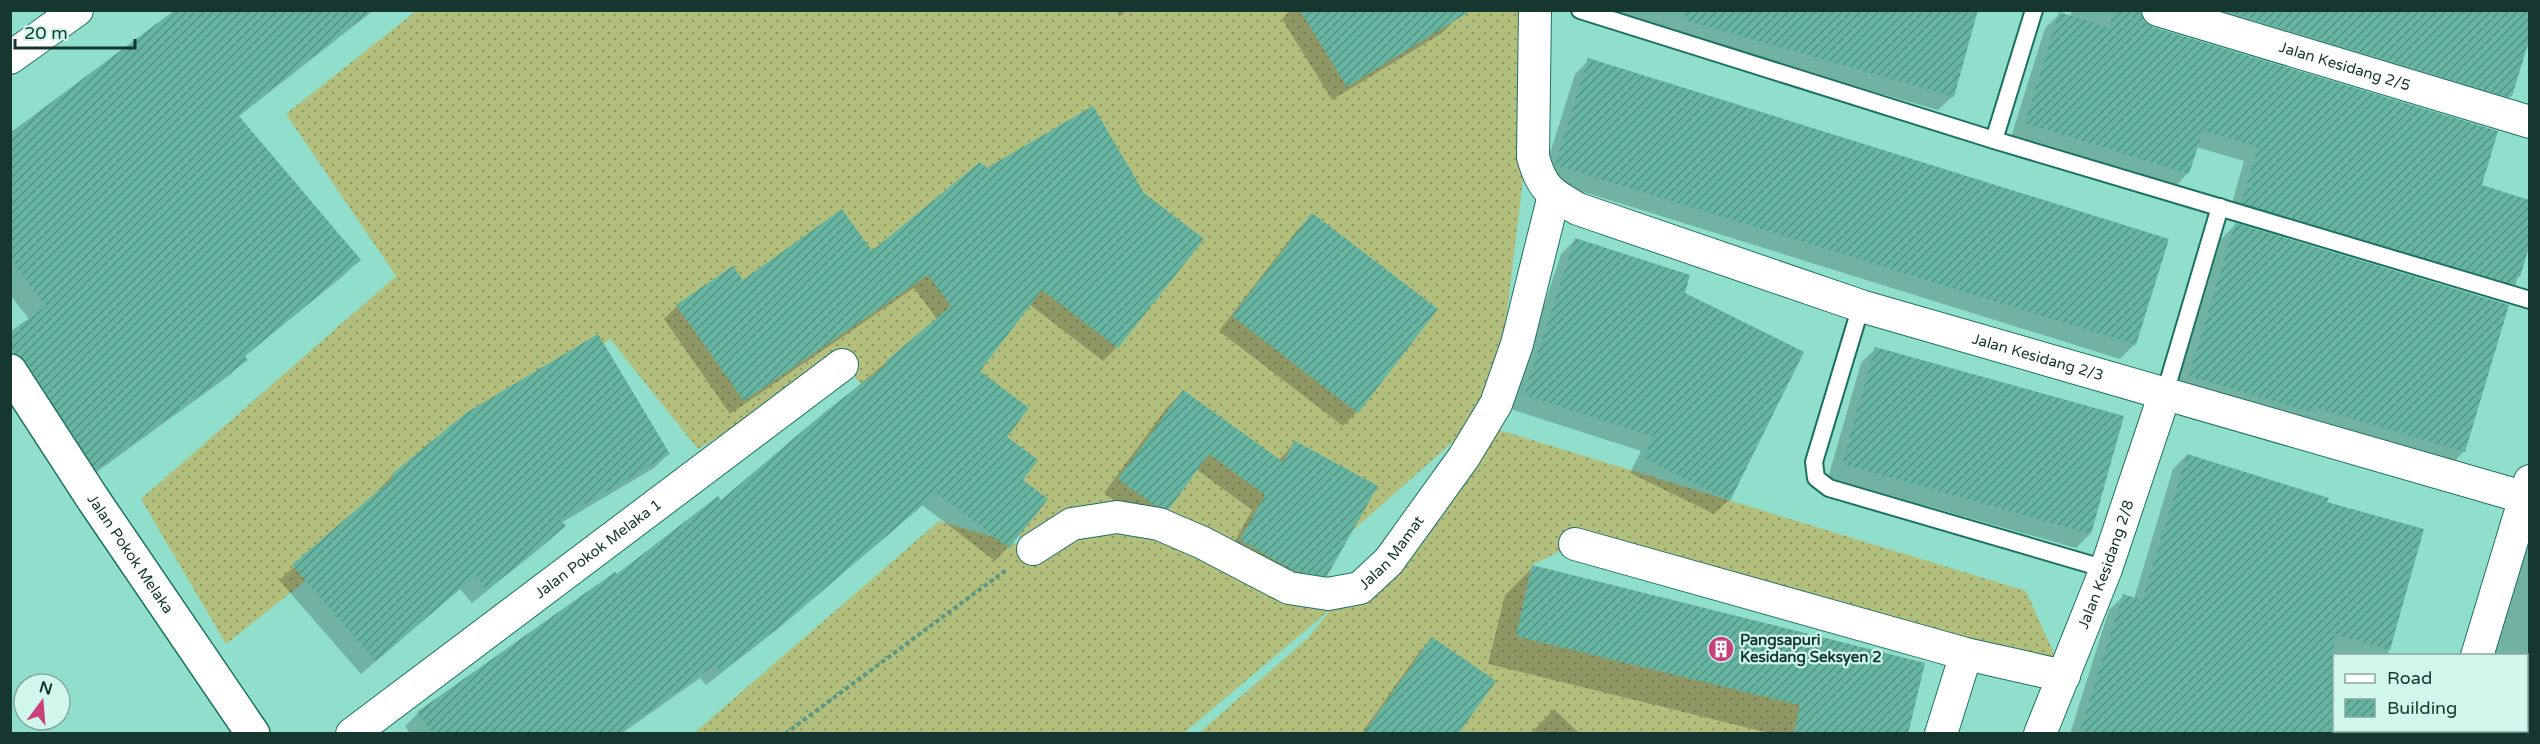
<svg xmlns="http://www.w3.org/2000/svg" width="2540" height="744" font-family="'Varela Round',sans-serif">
  <defs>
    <pattern id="grass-dots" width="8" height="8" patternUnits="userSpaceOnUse" patternTransform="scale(1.5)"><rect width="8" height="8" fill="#b3bf7d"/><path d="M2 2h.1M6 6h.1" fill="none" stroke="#909c67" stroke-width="1.8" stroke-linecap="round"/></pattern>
    <pattern id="building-hatch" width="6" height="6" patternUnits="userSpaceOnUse" patternTransform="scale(1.5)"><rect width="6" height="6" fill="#66b5a2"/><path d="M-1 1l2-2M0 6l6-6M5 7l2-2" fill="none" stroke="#539484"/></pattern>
  </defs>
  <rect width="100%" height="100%" fill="#8fdfcc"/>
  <path fill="url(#grass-dots)" fill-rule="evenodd" d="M 416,11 L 1535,11 L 1534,88 L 1496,404 L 1291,585 L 1334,606 L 1483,425 L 2026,591 L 2064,676 L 1575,544 L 1532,565 L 1516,636 L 1800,705 L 1794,733 L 1199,733 L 1308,638 L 1331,609 L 1184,733 L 694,733 L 939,521 L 1031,548 L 842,365 L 698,449 L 610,339 L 226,644 L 141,499 L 396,276 L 286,114 ZM 1117,517 L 1141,527 L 1038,548 Z"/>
  <g fill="#0003">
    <path d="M 177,10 L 374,10 L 238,117 L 359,260 L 343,276 L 244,357 L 246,359 L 230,375 L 80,484 L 10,377 L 10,334 L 30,320 L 10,295 L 10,135 Z"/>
    <path d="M 1116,10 L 1128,10 L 1120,16 Z"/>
    <path d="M 1291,10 L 1451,10 L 1456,19 L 1442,33 L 1332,100 L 1282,19 Z"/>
    <path d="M 1589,10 L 1977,10 L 1953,96 L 1938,110 Z"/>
    <path d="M 2072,10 L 2139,10 L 2143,23 L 2480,186 L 2530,201 L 2530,242 L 2519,276 L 2500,298 L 2228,217 L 2244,161 L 2196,147 L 2188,173 L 2174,188 L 2011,137 L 2045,28 L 2060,14 L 2070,17 Z"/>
    <path d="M 2162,10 L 2530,10 L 2530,36 L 2511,95 L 2497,110 Z"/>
    <path d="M 1589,60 L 2135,344 L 2120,359 L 1542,179 L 1575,74 Z"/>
    <path d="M 986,169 L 1143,194 L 1202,239 L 1117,347 L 1103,361 L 1029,304 L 977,372 L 1021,480 L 1008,547 L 995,561 L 922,505 L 779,628 L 706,685 L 700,678 L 621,734 L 410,734 L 405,726 L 418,713 L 721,502 L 937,319 L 914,288 L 730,414 L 664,319 L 677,306 L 743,282 L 872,253 Z"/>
    <path d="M 1313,215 L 1357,412 L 1343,426 L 1219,331 L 1298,229 Z"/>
    <path d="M 2235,225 L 2464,451 L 2450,466 L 2176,390 L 2221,239 Z"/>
    <path d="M 1575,240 L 1683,294 L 1729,500 L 1714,514 L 1630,473 L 1641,451 L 1510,409 L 1561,254 Z"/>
    <path d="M 1875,349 L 2090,534 L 2076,548 L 1828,478 L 1861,363 Z"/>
    <path d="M 1183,392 L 1278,461 L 1295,442 L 1326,575 L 1312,589 L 1227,555 L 1252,510 L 1196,469 L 1168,508 L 1153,522 L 1140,519 L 1104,493 L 1168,406 Z"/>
    <path d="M 668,454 L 654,468 L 561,523 L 564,526 L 550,540 L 472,603 L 460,589 L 361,674 L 279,580 L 379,492 L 378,490 L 392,476 Z"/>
    <path d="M 2187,455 L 2326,503 L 2423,530 L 2387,656 L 2334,656 L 2334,730 L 2393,730 L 2392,734 L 2070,734 L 2109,610 L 2123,596 L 2134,599 L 2173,469 Z"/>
    <path d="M 2530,538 L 2530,734 L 2466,734 L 2467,730 L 2526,730 L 2526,656 L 2489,656 L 2521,547 Z"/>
    <path d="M 1533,567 L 1907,734 L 1773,734 L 1488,664 L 1505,595 Z"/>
    <path d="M 1432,639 L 1456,734 L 1361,734 L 1420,651 Z"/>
    <path d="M 1554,709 L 1580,734 L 1530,734 Z"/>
  </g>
  <g fill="url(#building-hatch)">
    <path d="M 175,10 L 372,10 L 238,115 L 361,260 L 245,356 L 248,360 L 96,470 L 26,361 L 19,355 L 10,353 L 10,332 L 46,306 L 10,259 L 10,133 Z"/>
    <path d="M 1300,10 L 1472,10 L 1347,87 Z"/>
    <path d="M 1686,10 L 1978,10 L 1954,97 L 1684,20 Z"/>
    <path d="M 2112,10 L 2141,10 L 2145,22 L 2153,27 L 2498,131 L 2482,185 L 2529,200 L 2529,247 L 2520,277 L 2518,276 L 2515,285 L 2241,203 L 2258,147 L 2203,131 L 2189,174 L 2025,123 L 2059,12 L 2110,28 Z"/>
    <path d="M 2222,10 L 2529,10 L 2529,41 L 2512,96 L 2509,97 Z"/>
    <path d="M 1588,58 L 2169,239 L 2136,345 L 1555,165 Z"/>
    <path d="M 1093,106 L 1144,193 L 1204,239 L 1118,348 L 1042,290 L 980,371 L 1029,408 L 1007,437 L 1038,460 L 1023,480 L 1048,499 L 1009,548 L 937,493 L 794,615 L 720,672 L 715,665 L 617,734 L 433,734 L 417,712 L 615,572 L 617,574 L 718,496 L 721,500 L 825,412 L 887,364 L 885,362 L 951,306 L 928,275 L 744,401 L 676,305 L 733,266 L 743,280 L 842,209 L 872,251 L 980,162 L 987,168 Z"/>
    <path d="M 1312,213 L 1438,309 L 1358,413 L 1232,316 Z"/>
    <path d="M 2235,223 L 2509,305 L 2465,452 L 2316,408 L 2314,413 L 2189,376 Z"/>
    <path d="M 1575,238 L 1690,275 L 1685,293 L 1804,352 L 1730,501 L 1643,458 L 1654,437 L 1524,395 Z"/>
    <path d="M 598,334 L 670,454 L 560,519 L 566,526 L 487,590 L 475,576 L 376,661 L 292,565 L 393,478 L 391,475 L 466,413 Z"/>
    <path d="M 1875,347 L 2124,416 L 2091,534 L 1842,464 Z"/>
    <path d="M 1183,390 L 1283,462 L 1295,441 L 1378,486 L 1327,576 L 1295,571 L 1240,540 L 1265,495 L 1209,454 L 1169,509 L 1154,505 L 1118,479 Z"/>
    <path d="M 2187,454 L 2329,498 L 2327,502 L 2424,529 L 2390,650 L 2334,634 L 2334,734 L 2079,734 L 2123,594 L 2142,600 Z"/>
    <path d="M 1532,565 L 1925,663 L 1908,734 L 1794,734 L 1800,705 L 1516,636 Z"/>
    <path d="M 1432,637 L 1496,681 L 1458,734 L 1363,734 Z"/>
  </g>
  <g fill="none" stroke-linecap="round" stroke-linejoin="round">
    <defs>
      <g id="service">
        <path d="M 1580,10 L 1994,140 L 2530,300"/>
        <path d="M 1994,140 L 2034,10"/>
        <path d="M 1861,306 L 1814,462 L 1816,478 L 1829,488 L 2106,569"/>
        <path d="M 2165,393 L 2220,207"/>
      </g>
      <g id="minor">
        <path id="s1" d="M 1535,10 L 1533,157 C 1542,189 1550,193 1578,209 L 1861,306 L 2530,499"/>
        <path id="s2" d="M 2158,10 L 2530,122"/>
        <path d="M 10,58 L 77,10"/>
        <path d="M 1575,544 L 1966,654 L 2064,676"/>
        <path id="s3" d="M 1033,549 L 1072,524 L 1117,517 L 1159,524 L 1203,543 L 1289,588 L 1328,594 L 1360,588 L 1389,561 L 1464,457 L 1496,404 L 1517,344 L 1554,195"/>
        <path d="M 2477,656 L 2530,481"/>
        <path id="s4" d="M 352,734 L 842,365"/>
        <path d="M 1941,734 L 1966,654"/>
        <path id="s5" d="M 2040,734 L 2106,569 L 2165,393"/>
        <path d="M 2454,734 L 2455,730"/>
      </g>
      <g id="tertiary">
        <path id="s6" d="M 10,371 L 93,499 L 253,734"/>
      </g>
    </defs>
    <use href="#service" stroke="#1c7262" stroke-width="20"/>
    <use href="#minor" stroke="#1c7262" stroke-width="34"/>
    <use href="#tertiary" stroke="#1c7262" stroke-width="36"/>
    <path stroke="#5b9789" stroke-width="4" stroke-dasharray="4.5 3" stroke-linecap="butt" d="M 785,734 L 1006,570"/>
    <use href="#service" stroke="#fff" stroke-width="16"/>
    <use href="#minor" stroke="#fff" stroke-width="32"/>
    <use href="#tertiary" stroke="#fff" stroke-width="33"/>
  </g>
  <defs>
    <symbol id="building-disc" viewBox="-11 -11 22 22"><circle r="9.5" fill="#c8407c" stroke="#d1f7ed"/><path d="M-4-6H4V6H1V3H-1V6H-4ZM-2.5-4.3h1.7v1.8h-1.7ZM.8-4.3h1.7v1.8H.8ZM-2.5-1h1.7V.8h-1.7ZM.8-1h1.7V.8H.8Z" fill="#fff"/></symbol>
  </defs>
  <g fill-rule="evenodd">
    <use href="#building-disc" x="1706" y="634" width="30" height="30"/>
  </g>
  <g text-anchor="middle" stroke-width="4.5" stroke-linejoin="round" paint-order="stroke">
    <g font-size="15" fill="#15372f" stroke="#d1f7ed">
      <text dy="5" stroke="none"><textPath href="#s2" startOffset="195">Jalan Kesidang 2/5</textPath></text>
      <text dy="5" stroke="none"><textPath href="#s1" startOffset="702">Jalan Kesidang 2/3</textPath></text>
      <text dy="5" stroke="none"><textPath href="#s4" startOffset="308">Jalan Pokok Melaka 1</textPath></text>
      <text dy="5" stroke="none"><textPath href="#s3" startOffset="399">Jalan Mamat</textPath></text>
      <text dy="5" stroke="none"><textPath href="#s6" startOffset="219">Jalan Pokok Melaka</textPath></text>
      <text dy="5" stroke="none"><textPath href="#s5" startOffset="182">Jalan Kesidang 2/8</textPath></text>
    </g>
    <g font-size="15" font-weight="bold" fill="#15372f" stroke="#d1f7ed" text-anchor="start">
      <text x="1740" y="645">Pangsapuri<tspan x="1740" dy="17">Kesidang Seksyen 2</tspan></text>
    </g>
  </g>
  <rect width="2540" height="744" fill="none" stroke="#15372f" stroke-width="24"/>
  <rect x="2333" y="654" width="195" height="78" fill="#d1f7ed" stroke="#86aaa1" stroke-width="1.5"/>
  <rect x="2345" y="674" width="30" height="9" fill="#ffffff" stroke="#86aaa1" stroke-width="1.5"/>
  <text x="2387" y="684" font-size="18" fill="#15372f">Road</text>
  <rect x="2345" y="699" width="30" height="18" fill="url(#building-hatch)" stroke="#86aaa1" stroke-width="1.5"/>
  <text x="2387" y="714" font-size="18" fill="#15372f">Building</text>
  <g transform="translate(42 702) rotate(16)"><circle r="28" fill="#d1f7ed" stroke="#86aaa1" stroke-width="1.5"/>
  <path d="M0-4.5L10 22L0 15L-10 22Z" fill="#c8407c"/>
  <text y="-9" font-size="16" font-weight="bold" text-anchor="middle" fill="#15372f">N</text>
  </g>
  <path d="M15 39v9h120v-9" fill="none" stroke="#15372f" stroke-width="3"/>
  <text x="24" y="39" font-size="18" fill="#15372f" stroke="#d1f7ed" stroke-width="4.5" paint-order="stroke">20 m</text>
</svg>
